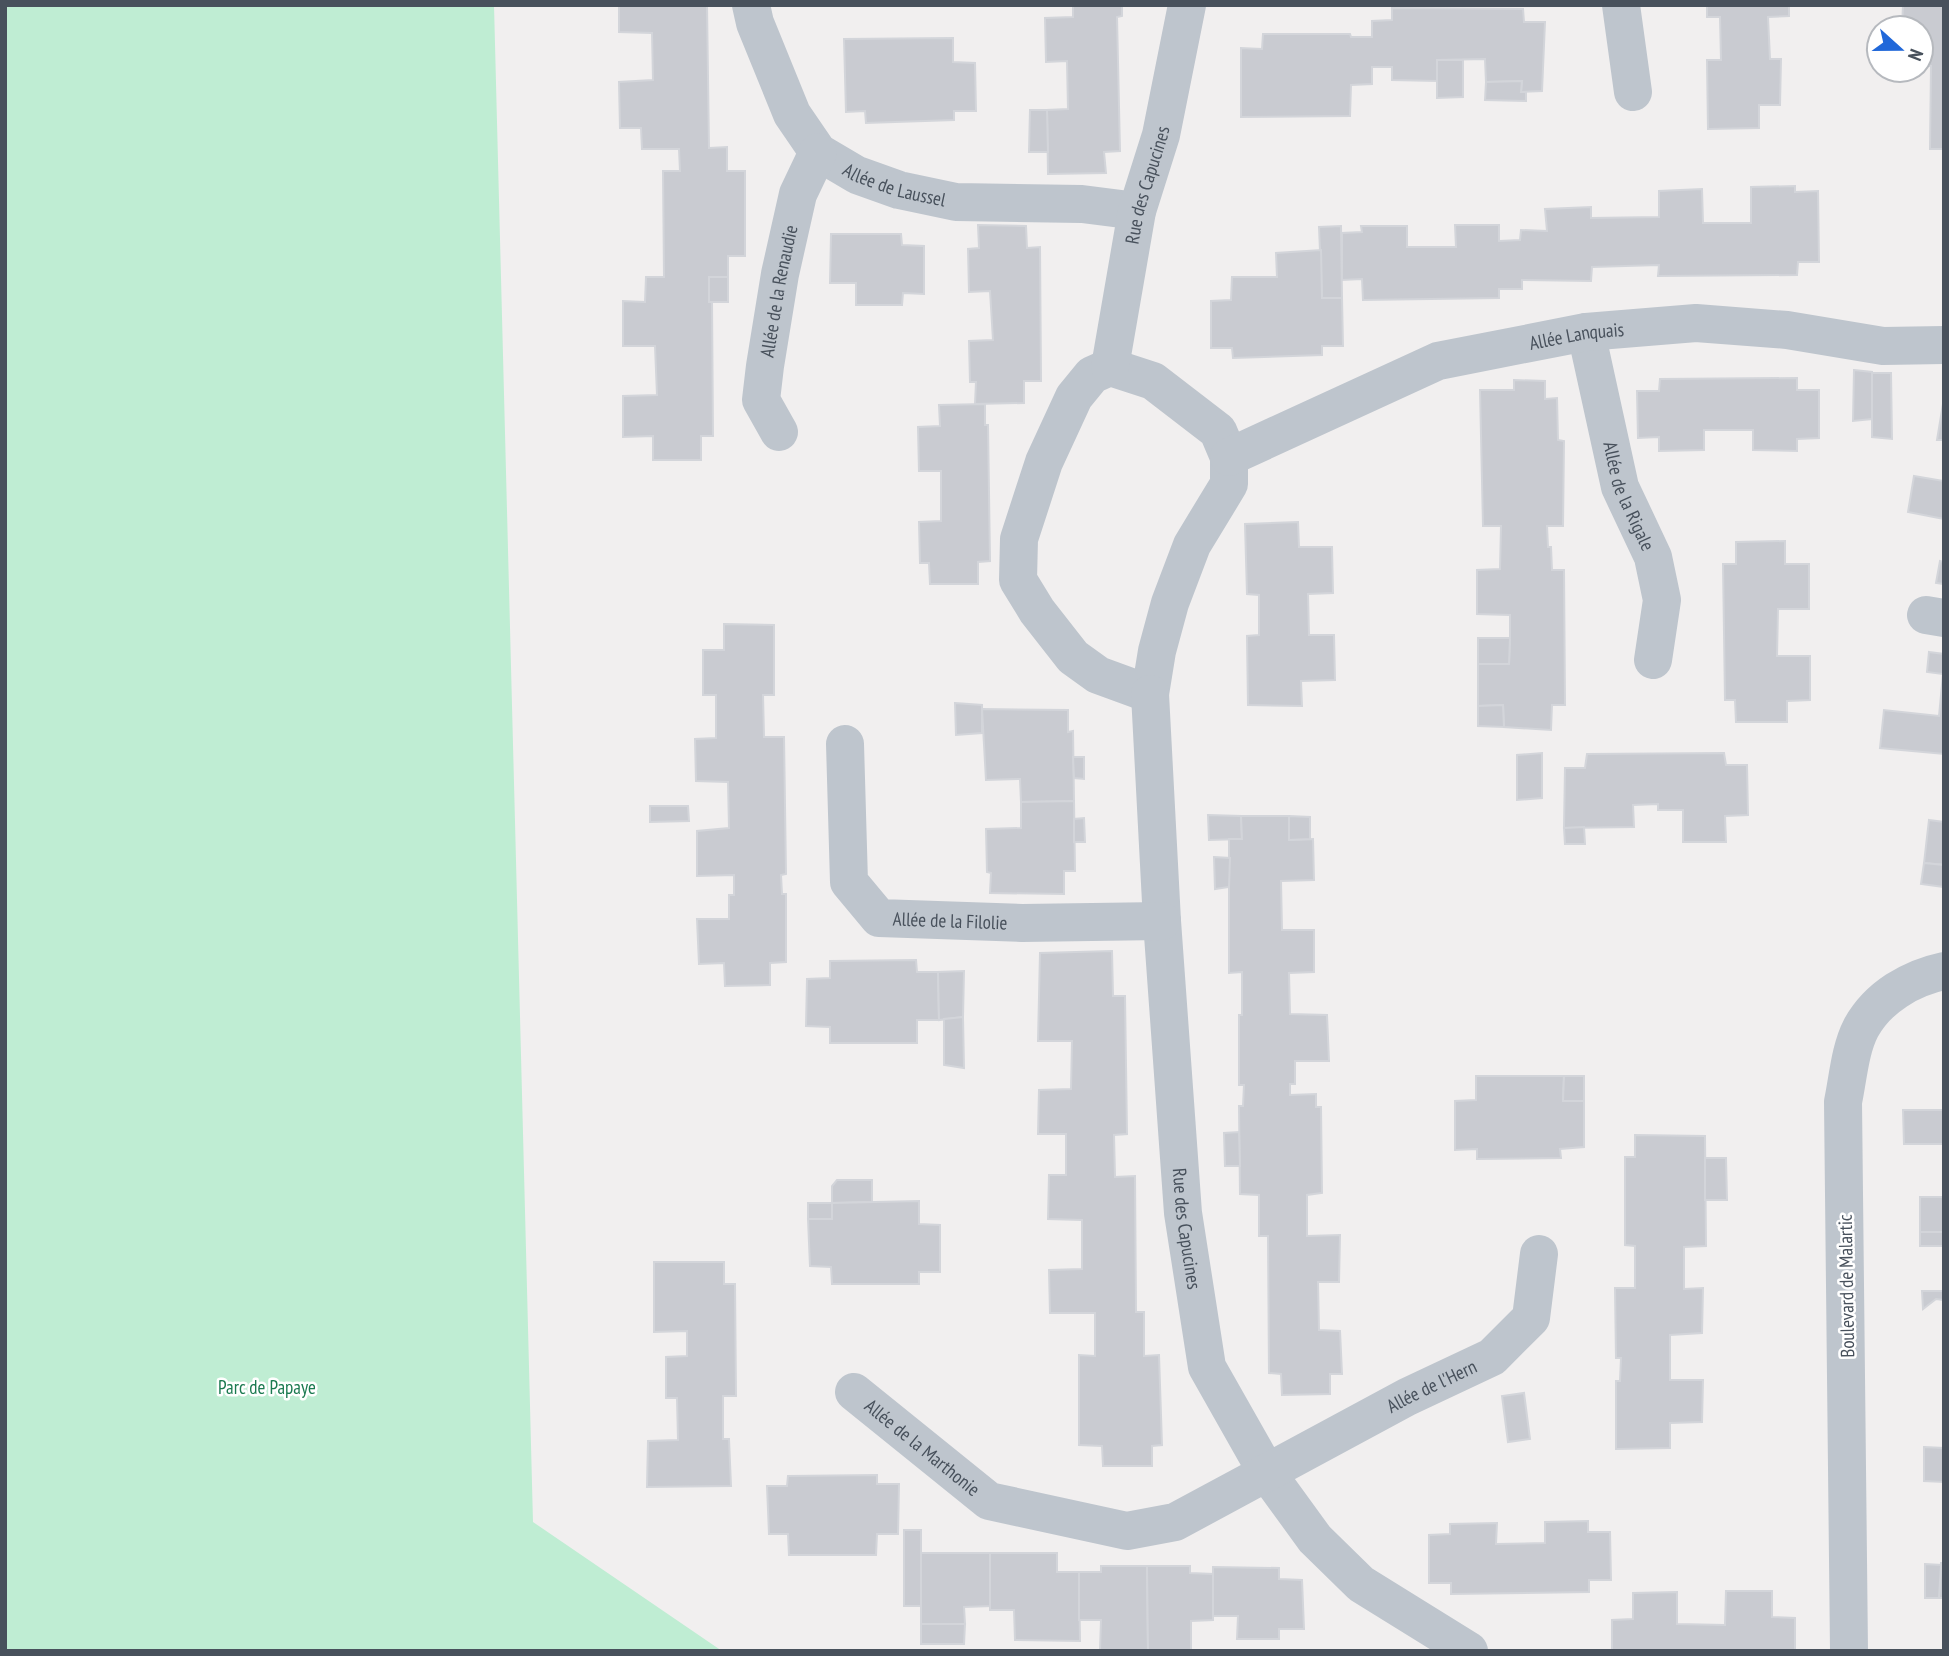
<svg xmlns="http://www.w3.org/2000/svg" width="1949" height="1656" font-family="'PT Sans Narrow',sans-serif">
  <rect width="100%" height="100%" fill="#f1efef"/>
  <path fill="#bfedd3" d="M 5,5 L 494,5 L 533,1522 L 722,1651 L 5,1651 Z"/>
  <g fill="#c9cbd1" stroke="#d3d5da" stroke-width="2">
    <path d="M 619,5 L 707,5 L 709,148 L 727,147 L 727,171 L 745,171 L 745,256 L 728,256 L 728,277 L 709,277 L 709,302 L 712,302 L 713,436 L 701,436 L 701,460 L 653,460 L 653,436 L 623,437 L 623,396 L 657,395 L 655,346 L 623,346 L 623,301 L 645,302 L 646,277 L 664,277 L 663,171 L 680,171 L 679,149 L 642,149 L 641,128 L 620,128 L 619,82 L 653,80 L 652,33 L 619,32 Z"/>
    <path d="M 1073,5 L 1122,5 L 1122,16 L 1117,17 L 1120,151 L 1104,152 L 1106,173 L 1048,174 L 1047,110 L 1068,109 L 1067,61 L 1046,62 L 1045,18 L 1073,17 Z"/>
    <path d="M 1707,5 L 1789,5 L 1789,16 L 1768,17 L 1770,59 L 1781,59 L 1780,105 L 1759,105 L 1759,128 L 1708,129 L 1707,60 L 1721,60 L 1720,17 L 1707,17 Z"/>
    <path d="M 1903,5 L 1944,5 L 1944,149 L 1930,149 L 1931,66 L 1921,66 L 1921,28 L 1902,28 Z"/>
    <path d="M 1392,8 L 1523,9 L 1524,22 L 1545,22 L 1542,91 L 1521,92 L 1522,81 L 1486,82 L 1485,59 L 1437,60 L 1437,81 L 1392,80 L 1392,67 L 1372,67 L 1372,84 L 1351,85 L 1350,116 L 1241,117 L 1241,48 L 1262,49 L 1263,34 L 1350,34 L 1351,37 L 1372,37 L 1372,21 L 1392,20 Z"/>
    <path d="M 953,38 L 953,62 L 975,63 L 976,111 L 954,111 L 954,120 L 866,123 L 865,111 L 846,112 L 844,39 Z"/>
    <path d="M 1437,60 L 1463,60 L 1463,97 L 1437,98 Z"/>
    <path d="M 1522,81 L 1521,92 L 1526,92 L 1526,101 L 1485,100 L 1486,82 Z"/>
    <path d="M 1030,110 L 1047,110 L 1048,152 L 1029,152 Z"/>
    <path d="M 1795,186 L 1795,192 L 1818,191 L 1819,262 L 1798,262 L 1797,275 L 1658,276 L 1659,265 L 1592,267 L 1591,281 L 1522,280 L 1522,289 L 1499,289 L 1499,298 L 1363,300 L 1362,279 L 1342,280 L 1342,233 L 1362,232 L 1361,226 L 1407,226 L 1407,247 L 1456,247 L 1455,225 L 1499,225 L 1499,241 L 1520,240 L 1521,230 L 1547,231 L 1545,209 L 1591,207 L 1591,218 L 1659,217 L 1659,191 L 1702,189 L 1703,223 L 1751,223 L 1751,187 Z"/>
    <path d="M 978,225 L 1026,226 L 1027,248 L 1040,247 L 1041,381 L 1024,381 L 1024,403 L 975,404 L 976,382 L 970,382 L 969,341 L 993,340 L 990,291 L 969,292 L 968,249 L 979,248 Z"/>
    <path d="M 1341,226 L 1342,298 L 1322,298 L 1319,227 Z"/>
    <path d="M 831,234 L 901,234 L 902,245 L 924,246 L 924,294 L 903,293 L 902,305 L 856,305 L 856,283 L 830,283 Z"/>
    <path d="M 1321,250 L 1322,298 L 1342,298 L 1343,346 L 1322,346 L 1322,355 L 1233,358 L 1232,348 L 1211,348 L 1211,301 L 1231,300 L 1232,277 L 1277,277 L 1276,253 Z"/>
    <rect x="709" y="277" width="19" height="25"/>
    <path d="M 1854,370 L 1872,372 L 1872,419 L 1853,421 Z"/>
    <path d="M 1872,373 L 1891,373 L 1892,439 L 1872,437 Z"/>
    <path d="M 1797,378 L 1797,390 L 1819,390 L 1819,438 L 1797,439 L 1797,451 L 1753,450 L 1753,430 L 1704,430 L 1704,450 L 1659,451 L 1659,437 L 1638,438 L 1637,391 L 1659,391 L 1660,379 Z"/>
    <path d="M 1514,380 L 1545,381 L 1545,399 L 1557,398 L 1558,440 L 1564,441 L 1563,526 L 1547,526 L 1548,547 L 1551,547 L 1552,570 L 1564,570 L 1565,705 L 1552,705 L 1551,730 L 1504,727 L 1503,705 L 1478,706 L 1478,664 L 1509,664 L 1510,638 L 1510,615 L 1477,614 L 1477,570 L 1500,569 L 1501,526 L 1483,526 L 1480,390 L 1514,390 Z"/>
    <path d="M 1944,398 L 1944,440 L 1937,440 Z"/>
    <path d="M 985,404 L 985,425 L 988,425 L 990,561 L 978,562 L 978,584 L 930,584 L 929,563 L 920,563 L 919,522 L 941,521 L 941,471 L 919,471 L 918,427 L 940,426 L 939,405 Z"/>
    <path d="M 1914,476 L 1944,481 L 1944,519 L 1908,512 Z"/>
    <path d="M 1298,522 L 1299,547 L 1332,547 L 1333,593 L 1308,594 L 1309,635 L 1334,635 L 1335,680 L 1301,681 L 1302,706 L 1248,705 L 1247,636 L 1259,635 L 1259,595 L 1247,594 L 1245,524 Z"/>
    <path d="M 1785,541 L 1785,564 L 1809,564 L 1809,609 L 1778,609 L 1777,656 L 1810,656 L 1810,700 L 1787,701 L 1787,722 L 1736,722 L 1735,700 L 1725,700 L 1723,564 L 1736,564 L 1736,542 Z"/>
    <path d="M 1940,561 L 1944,562 L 1944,584 L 1936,583 Z"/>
    <path d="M 724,624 L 774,625 L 774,695 L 763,695 L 764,737 L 784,737 L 786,874 L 781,875 L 782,894 L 786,894 L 786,962 L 770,963 L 770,985 L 725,986 L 724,963 L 699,964 L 697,919 L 729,919 L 729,895 L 734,895 L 734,875 L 697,876 L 697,831 L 729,828 L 728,782 L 696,781 L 695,739 L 716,738 L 716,695 L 703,695 L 703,650 L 724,650 Z"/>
    <path d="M 1478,638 L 1510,638 L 1509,664 L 1478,664 Z"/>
    <path d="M 1929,652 L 1944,654 L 1944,754 L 1880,748 L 1884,710 L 1939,716 L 1943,674 L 1927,672 Z"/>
    <path d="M 955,703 L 982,705 L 982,733 L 956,735 Z"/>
    <path d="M 1503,705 L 1504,727 L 1478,726 L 1478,706 Z"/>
    <path d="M 982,709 L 1068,710 L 1068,732 L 1073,731 L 1074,801 L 1021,802 L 1020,779 L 986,780 Z"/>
    <path d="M 1542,753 L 1542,798 L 1517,800 L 1517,755 Z"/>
    <path d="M 1724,753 L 1726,765 L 1747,765 L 1748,815 L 1725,816 L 1726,842 L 1683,842 L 1683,810 L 1658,810 L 1658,804 L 1633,805 L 1634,827 L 1564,828 L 1565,768 L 1585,768 L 1587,754 Z"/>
    <path d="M 1073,757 L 1084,757 L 1084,779 L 1074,778 Z"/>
    <path d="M 1074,801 L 1075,871 L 1064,871 L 1064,894 L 990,893 L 991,873 L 987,872 L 986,829 L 1021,828 L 1021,802 Z"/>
    <path d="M 650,806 L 688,806 L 689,821 L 650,822 Z"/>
    <path d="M 1208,815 L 1241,816 L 1242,839 L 1209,840 Z"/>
    <path d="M 1241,816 L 1289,816 L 1289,840 L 1313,839 L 1314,880 L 1281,881 L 1282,930 L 1314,930 L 1314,972 L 1289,973 L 1290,1014 L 1327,1015 L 1329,1061 L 1295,1061 L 1295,1084 L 1290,1084 L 1290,1095 L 1316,1094 L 1316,1107 L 1321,1107 L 1322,1193 L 1307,1195 L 1307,1236 L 1340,1235 L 1339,1282 L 1318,1282 L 1319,1330 L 1340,1331 L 1342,1374 L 1330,1374 L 1330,1394 L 1282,1395 L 1281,1374 L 1269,1373 L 1268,1236 L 1259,1236 L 1259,1195 L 1240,1194 L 1239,1106 L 1243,1106 L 1244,1085 L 1239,1085 L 1239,1015 L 1242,1015 L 1242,972 L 1229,973 L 1229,839 L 1242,839 Z"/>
    <path d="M 1289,816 L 1310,817 L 1310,839 L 1289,840 Z"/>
    <path d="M 1084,818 L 1085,842 L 1074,842 L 1074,819 Z"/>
    <path d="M 1929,820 L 1944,822 L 1944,865 L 1924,863 Z"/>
    <path d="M 1584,827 L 1585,844 L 1565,844 L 1564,828 Z"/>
    <path d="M 1214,857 L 1230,858 L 1229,887 L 1215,889 Z"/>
    <path d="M 1924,863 L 1944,865 L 1944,887 L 1921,884 Z"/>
    <path d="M 1112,951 L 1113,996 L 1125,996 L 1127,1134 L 1114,1135 L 1115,1177 L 1135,1176 L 1136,1312 L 1144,1312 L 1144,1356 L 1159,1355 L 1162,1445 L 1152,1446 L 1152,1466 L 1103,1466 L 1102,1446 L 1079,1445 L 1079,1355 L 1095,1356 L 1095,1313 L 1050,1313 L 1049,1270 L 1082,1269 L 1082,1220 L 1048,1219 L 1049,1175 L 1066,1175 L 1066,1134 L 1038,1134 L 1039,1090 L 1071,1089 L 1072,1041 L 1038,1041 L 1040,953 Z"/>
    <path d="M 916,960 L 917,972 L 938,972 L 939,1020 L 917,1020 L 917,1043 L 830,1043 L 830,1027 L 806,1026 L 807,979 L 830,978 L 830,961 Z"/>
    <path d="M 964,971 L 963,1017 L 939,1020 L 938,972 Z"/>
    <path d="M 963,1017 L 964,1068 L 944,1065 L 944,1019 Z"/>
    <path d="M 1476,1076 L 1564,1076 L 1563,1101 L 1584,1101 L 1584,1147 L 1560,1149 L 1561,1158 L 1477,1159 L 1477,1149 L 1455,1150 L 1455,1101 L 1476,1100 Z"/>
    <path d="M 1564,1076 L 1584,1076 L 1584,1101 L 1563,1101 Z"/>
    <path d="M 1903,1110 L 1944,1110 L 1944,1144 L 1904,1144 Z"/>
    <path d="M 1239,1132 L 1240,1166 L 1225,1166 L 1224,1133 Z"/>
    <path d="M 1635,1135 L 1705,1136 L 1706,1246 L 1684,1247 L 1684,1289 L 1703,1288 L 1702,1333 L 1670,1335 L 1670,1380 L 1703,1380 L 1702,1422 L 1670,1423 L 1670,1448 L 1616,1449 L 1616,1381 L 1620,1381 L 1621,1358 L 1616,1358 L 1615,1288 L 1635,1288 L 1635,1246 L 1625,1245 L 1625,1157 L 1635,1157 Z"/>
    <path d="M 1705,1158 L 1726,1158 L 1727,1200 L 1705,1200 Z"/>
    <path d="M 837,1180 L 872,1180 L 872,1202 L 832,1203 L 832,1186 Z"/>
    <rect x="1920" y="1197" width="24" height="35"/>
    <path d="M 919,1201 L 919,1224 L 940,1225 L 940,1272 L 919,1272 L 919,1284 L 832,1284 L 831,1267 L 810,1266 L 808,1219 L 832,1219 L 832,1203 Z"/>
    <rect x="808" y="1203" width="24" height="16"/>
    <rect x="1920" y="1232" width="24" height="14"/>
    <path d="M 654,1262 L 724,1262 L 724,1284 L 735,1284 L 736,1396 L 723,1396 L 723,1439 L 729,1439 L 731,1486 L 647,1487 L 648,1441 L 678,1440 L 677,1398 L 666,1398 L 666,1357 L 687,1356 L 687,1331 L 654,1332 Z"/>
    <path d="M 1922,1291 L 1944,1291 L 1944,1300 L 1936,1299 L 1923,1309 Z"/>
    <path d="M 1524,1393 L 1530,1439 L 1508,1442 L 1502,1396 Z"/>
    <path d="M 1924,1447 L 1944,1448 L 1944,1482 L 1924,1481 Z"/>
    <path d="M 877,1475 L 877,1484 L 899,1484 L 898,1534 L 877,1534 L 876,1555 L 789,1555 L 788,1534 L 769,1534 L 767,1486 L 787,1486 L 788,1476 Z"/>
    <path d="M 1588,1521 L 1588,1532 L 1610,1532 L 1611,1580 L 1589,1580 L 1589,1592 L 1451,1594 L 1451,1583 L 1429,1583 L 1429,1535 L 1450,1534 L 1450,1524 L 1497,1523 L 1496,1544 L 1545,1543 L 1545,1522 Z"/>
    <rect x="904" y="1530" width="17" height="76"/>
    <path d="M 921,1553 L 990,1553 L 991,1606 L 964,1607 L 965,1624 L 921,1624 Z"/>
    <path d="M 990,1553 L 1057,1553 L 1057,1572 L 1079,1572 L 1080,1641 L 1015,1640 L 1014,1610 L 990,1610 Z"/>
    <path d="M 1941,1563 L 1944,1563 L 1944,1598 L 1939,1598 Z"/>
    <path d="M 1925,1564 L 1941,1565 L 1939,1598 L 1925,1598 Z"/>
    <path d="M 1101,1566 L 1147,1566 L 1148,1651 L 1100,1651 L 1101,1620 L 1079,1620 L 1079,1572 L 1101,1572 Z"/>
    <path d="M 1147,1566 L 1190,1566 L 1190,1573 L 1213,1574 L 1213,1620 L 1191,1621 L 1191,1650 L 1148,1651 Z"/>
    <path d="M 1213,1567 L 1279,1568 L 1279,1579 L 1302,1580 L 1304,1629 L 1279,1629 L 1279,1639 L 1237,1639 L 1238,1616 L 1213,1616 Z"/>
    <path d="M 1726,1591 L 1772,1591 L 1772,1617 L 1795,1618 L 1795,1651 L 1612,1651 L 1612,1620 L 1633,1619 L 1633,1593 L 1677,1592 L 1677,1624 L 1725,1625 Z"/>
    <path d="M 921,1624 L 965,1624 L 964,1644 L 921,1644 Z"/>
  </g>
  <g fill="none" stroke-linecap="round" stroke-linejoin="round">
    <g stroke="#bec5cd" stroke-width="38">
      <path id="s1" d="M 751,5 L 755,23 L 792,114 L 818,152 L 857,175 L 899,190 L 956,202 L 1082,204 L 1137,211"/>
      <path d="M 1621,5 L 1633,92"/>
      <path id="s2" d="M 1586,332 L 1620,487 L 1653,557 L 1662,600 L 1653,660"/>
      <path d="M 1110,367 L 1153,381 L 1218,431 L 1229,457 L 1229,484 L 1192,545 L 1170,603 L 1157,651 L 1150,694 L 1098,675 L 1073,657 L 1037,611 L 1018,580 L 1019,539 L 1044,462 L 1074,397 L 1092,375 Z"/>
      <path id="s3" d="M 1110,367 L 1137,211 L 1161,135 L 1187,5"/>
      <path id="s4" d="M 779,432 L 761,400 L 765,366 L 780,274 L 798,194 L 818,152"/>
      <path id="s5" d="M 1229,457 L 1438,361 L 1586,332 L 1696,323 L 1787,330 L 1883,346 L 1944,345"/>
      <path d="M 1926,615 L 1944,618"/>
      <path id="s6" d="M 1150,694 L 1162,921 L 1183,1213 L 1207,1367 L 1267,1473 L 1315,1539 L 1361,1584 L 1469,1651"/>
      <path id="s7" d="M 845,744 L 849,882 L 879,918 L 1022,923 L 1162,921"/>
      <path id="s8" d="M 854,1392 L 989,1501 L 1127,1531 L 1175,1522 L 1407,1397 L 1492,1357 L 1531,1318 L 1539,1254"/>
      <path d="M 1849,1651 L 1843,1102 C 1848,1078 1850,1049 1861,1028 C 1878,997 1911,978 1944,971"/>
    </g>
  </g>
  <g text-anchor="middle" stroke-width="5" stroke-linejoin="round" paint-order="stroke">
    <g font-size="19" fill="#48515c" stroke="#fff">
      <text dy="7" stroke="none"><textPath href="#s1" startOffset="247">Allée de Laussel</textPath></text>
      <text dy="7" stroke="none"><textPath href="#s3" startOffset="186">Rue des Capucines</textPath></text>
      <text dy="7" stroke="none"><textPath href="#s4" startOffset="147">Allée de la Renaudie</textPath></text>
      <text dy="7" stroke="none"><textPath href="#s5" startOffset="371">Allée Lanquais</textPath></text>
      <text dy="7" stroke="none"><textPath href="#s2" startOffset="170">Allée de la Rigale</textPath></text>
      <text dy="7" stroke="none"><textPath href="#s7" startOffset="256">Allée de la Filolie</textPath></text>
      <text dy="7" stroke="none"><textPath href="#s6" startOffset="536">Rue des Capucines</textPath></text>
      <text transform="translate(1846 1286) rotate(-91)" y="7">Boulevard de Malartic</text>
      <text dy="7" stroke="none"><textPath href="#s8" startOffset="654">Allée de l'Hern</textPath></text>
      <text dy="7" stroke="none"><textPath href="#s8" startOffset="88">Allée de la Marthonie</textPath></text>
    </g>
    <g font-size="19" fill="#1b7a50" stroke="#fff">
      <text x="267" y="1394">Parc de Papaye</text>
    </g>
  </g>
  <rect width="1949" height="1656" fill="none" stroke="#48515c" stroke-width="14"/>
  <g transform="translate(1900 49) rotate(111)"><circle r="33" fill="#ffffff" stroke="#b6b9be" stroke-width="2"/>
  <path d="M0-5L12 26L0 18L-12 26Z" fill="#2168d9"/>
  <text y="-10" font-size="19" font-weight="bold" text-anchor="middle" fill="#48515c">N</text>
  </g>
</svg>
